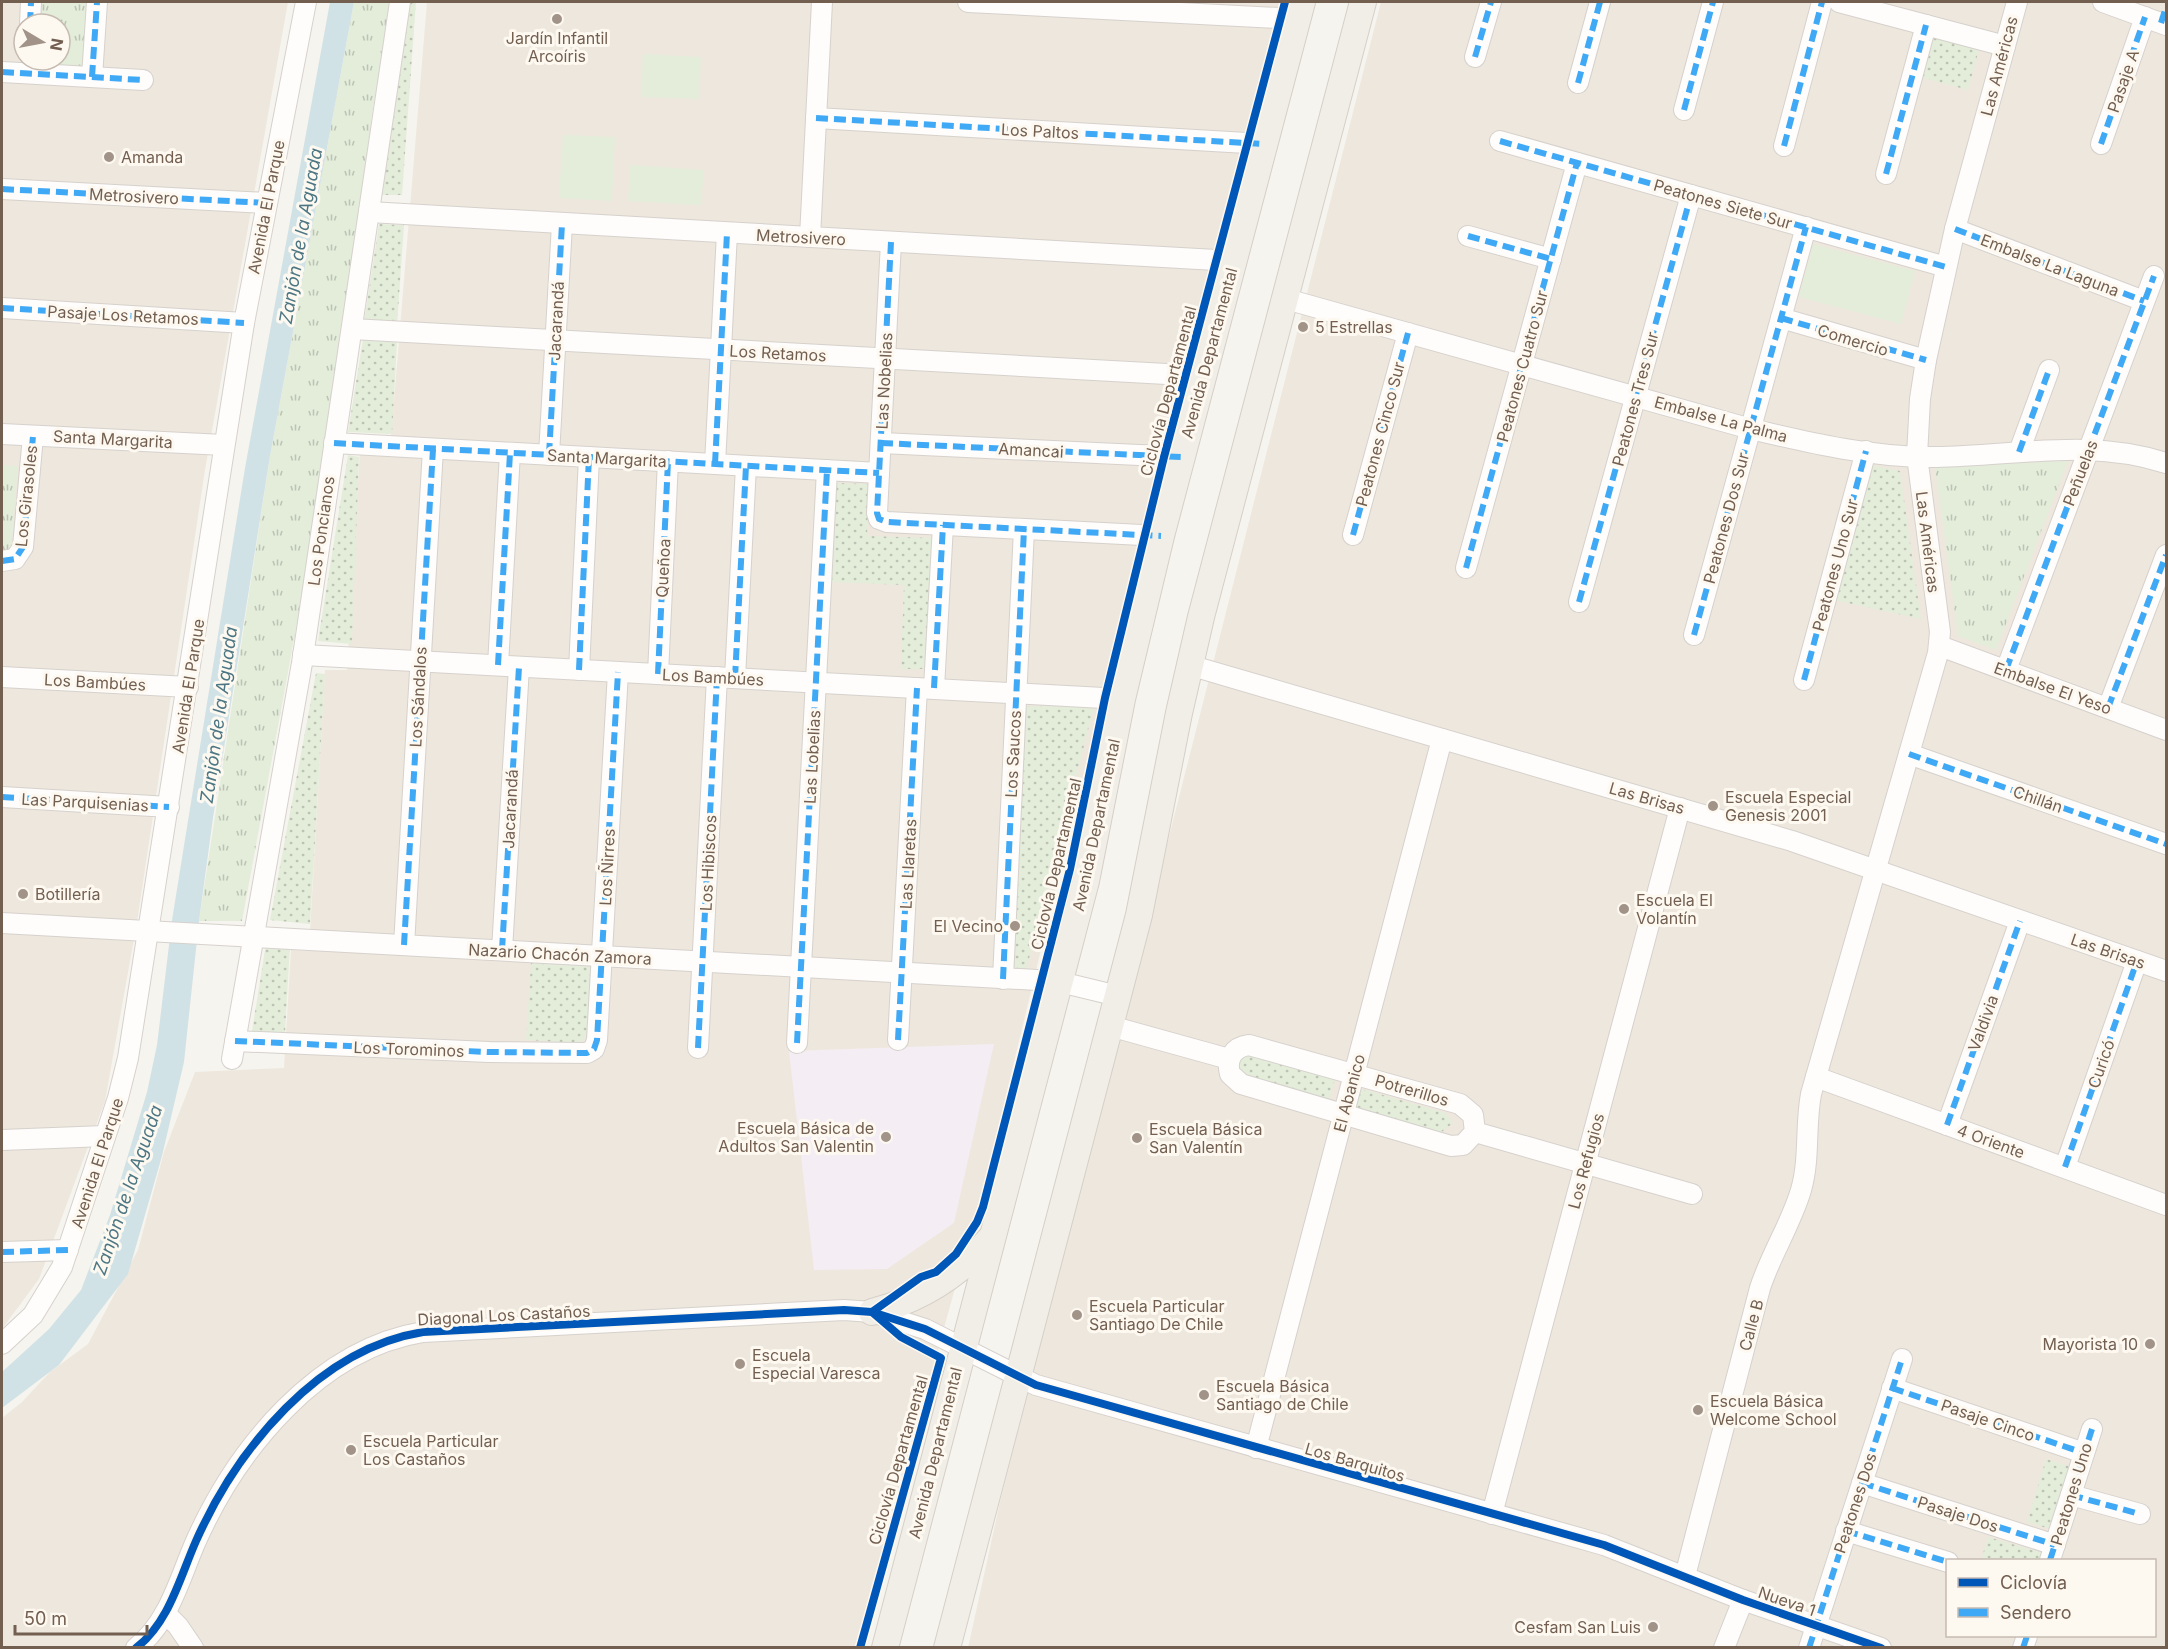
<svg xmlns="http://www.w3.org/2000/svg" width="2168" height="1649" font-family="Inter,sans-serif">
  <defs>
    <pattern id="grass-dots" width="8" height="8" patternUnits="userSpaceOnUse" patternTransform="scale(1.5)"><rect width="8" height="8" fill="#e3edda"/><path d="M2 2h.1M6 6h.1" fill="none" stroke="#bcc3b3" stroke-width="1.8" stroke-linecap="round"/></pattern>
    <pattern id="park-tufts" width="24" height="20" patternUnits="userSpaceOnUse" patternTransform="scale(1.5)"><rect width="24" height="20" fill="#e3edda"/><path d="M3 7l-1-3M5 7V3M7 7l1-3M15 17l-1-3M17 17v-4M19 17l1-3" fill="none" stroke="#bcc3b3"/></pattern>
  </defs>
  <rect width="100%" height="100%" fill="#f6f4ee"/>
  <g fill="#eee7dd" fill-rule="evenodd">
    <path d="M 2,2 L 288,2 L 205,470 L 137,922 L 105,1101 L 39,1279 L 2,1329 ZM 24,24 L 60,24 L 60,60 L 24,60 Z"/>
    <path d="M 427,2 L 1280,2 L 1163,444 L 993,1149 L 857,1647 L 2,1647 L 2,1418 L 22,1402 L 50,1372 L 88,1344 L 138,1250 L 164,1152 L 195,1072 L 284,1068 L 291,950 L 309,951 L 325,670 L 347,670 L 360,450 L 390,449 Z"/>
    <path d="M 1381,2 L 2166,2 L 2166,1647 L 968,1648 L 1000,1502 ZM 1948,1560 L 2154,1560 L 2154,1636 L 1948,1636 Z"/>
  </g>
  <path fill="#f4edf3" d="M 994,1044 L 954,1223 L 887,1269 L 814,1270 L 789,1051 Z"/>
  <g fill="url(#grass-dots)">
    <path d="M 409,2 L 416,2 L 402,195 L 381,195 Z"/>
    <path d="M 1927,35 L 1979,49 L 1968,90 L 1916,76 Z"/>
    <path d="M 379,224 L 404,225 L 397,325 L 364,322 Z"/>
    <path d="M 363,339 L 397,342 L 392,434 L 348,432 Z"/>
    <path d="M 348,455 L 359,457 L 352,644 L 318,641 Z"/>
    <path d="M 1871,465 L 1900,471 L 1921,619 L 1834,600 Z"/>
    <path d="M 833,483 L 869,484 L 867,536 L 933,538 L 929,669 L 901,669 L 904,585 L 830,582 Z"/>
    <path d="M 316,673 L 325,674 L 310,924 L 270,920 Z"/>
    <path d="M 1019,706 L 1094,707 L 1026,970 L 1010,970 Z"/>
    <path d="M 266,944 L 290,946 L 285,1033 L 252,1031 Z"/>
    <path d="M 531,963 L 593,967 L 589,1034 L 580,1043 L 526,1040 Z"/>
    <path d="M 1247,1055 L 1335,1079 L 1329,1101 L 1242,1076 L 1235,1060 Z"/>
    <path d="M 1358,1088 L 1446,1113 L 1453,1123 L 1439,1134 L 1352,1110 Z"/>
    <path d="M 2046,1459 L 2069,1466 L 2050,1529 L 2027,1522 Z"/>
    <path d="M 1988,1537 L 2043,1553 L 2041,1560 L 1981,1560 Z"/>
  </g>
  <g fill="url(#park-tufts)">
    <path d="M 38,2 L 95,2 L 91,69 L 34,66 L 35,60 L 60,60 L 60,24 L 37,24 Z"/>
    <path d="M 354,2 L 392,2 L 372,114 L 355,263 L 325,437 L 300,607 L 242,921 L 199,921 L 270,456 Z"/>
    <path d="M 2068,461 L 1996,650 L 1958,636 L 1935,467 Z"/>
    <path d="M 2,465 L 18,466 L 11,553 L 2,552 Z"/>
  </g>
  <g fill="#e3edda">
    <path d="M 643,54 L 701,57 L 699,99 L 641,97 Z"/>
    <path d="M 563,135 L 615,137 L 612,201 L 559,198 Z"/>
    <path d="M 630,165 L 704,170 L 701,205 L 628,201 Z"/>
    <path d="M 1813,244 L 1915,271 L 1901,324 L 1799,297 Z"/>
  </g>
  <path fill="#d1e2e6" d="M 330,2 L 354,2 L 270,456 L 213,818 L 199,921 L 184,1062 L 162,1156 L 128,1274 L 59,1365 L 2,1408 L 2,1372 L 49,1329 L 81,1290 L 110,1215 L 147,1092 L 157,1045 L 172,920 L 245,468 Z"/>
  <g fill="none" stroke-linecap="round" stroke-linejoin="round">
    <defs>
      <g id="minor">
        <path d="M 968,2 L 1297,19"/>
        <path d="M 1839,2 L 2005,46"/>
        <path d="M 2103,2 L 2166,25"/>
        <path d="M 30,24 L 31,2"/>
        <path d="M 1475,57 L 1491,2"/>
        <path d="M 2,72 L 143,80"/>
        <path d="M 92,77 L 97,2"/>
        <path d="M 1578,83 L 1600,2"/>
        <path d="M 1684,110 L 1713,2"/>
        <path d="M 816,118 L 1264,144"/>
        <path d="M 1500,141 L 1946,267"/>
        <path d="M 2101,144 L 2145,17"/>
        <path d="M 1784,146 L 1822,2"/>
        <path d="M 1886,174 L 1926,25"/>
        <path d="M 2,189 L 266,203"/>
        <path d="M 369,212 L 1234,261"/>
        <path d="M 1955,229 L 2144,301"/>
        <path d="M 1468,236 L 1551,259"/>
        <path d="M 810,237 L 822,2"/>
        <path d="M 891,242 L 877,513 L 879,519 L 887,522 L 1161,536"/>
        <path d="M 1286,299 L 1751,429 C 1810,443 1874,458 1936,457 C 2014,456 2090,438 2166,463"/>
        <path d="M 2,308 L 244,323"/>
        <path d="M 1781,318 L 1926,360"/>
        <path d="M 352,329 L 1203,376"/>
        <path d="M 2,434 L 224,445"/>
        <path d="M 334,443 L 879,473"/>
        <path d="M 881,443 L 1182,457"/>
        <path d="M 2019,452 L 2049,370"/>
        <path d="M 549,455 L 562,224"/>
        <path d="M 715,464 L 727,233"/>
        <path d="M 1353,535 L 1408,333"/>
        <path d="M 2,561 L 15,559 L 23,547 L 33,436"/>
        <path d="M 1466,568 L 1577,163"/>
        <path d="M 1579,602 L 1691,195"/>
        <path d="M 1694,635 L 1806,227"/>
        <path d="M 1940,646 L 2166,730"/>
        <path d="M 303,655 L 1122,699"/>
        <path d="M 498,665 L 510,453"/>
        <path d="M 1189,665 L 1792,841 L 2166,971"/>
        <path d="M 579,670 L 589,457"/>
        <path d="M 2006,670 L 2154,276"/>
        <path d="M 658,674 L 668,461"/>
        <path d="M 2,677 L 188,687"/>
        <path d="M 735,678 L 746,466"/>
        <path d="M 1804,680 L 1866,451"/>
        <path d="M 934,688 L 943,525"/>
        <path d="M 2108,708 L 2166,555"/>
        <path d="M 1909,754 L 2166,844"/>
        <path d="M 2,797 L 169,807"/>
        <path d="M 2,923 L 1037,980 L 1060,982 L 1118,996"/>
        <path d="M 404,945 L 433,449"/>
        <path d="M 502,950 L 519,667"/>
        <path d="M 1003,979 L 1024,529"/>
        <path d="M 1110,1026 L 1229,1059"/>
        <path d="M 898,1040 L 917,688"/>
        <path d="M 235,1041 L 489,1052 L 587,1053 L 594,1049 L 597,1040 L 618,672"/>
        <path d="M 797,1043 L 827,470"/>
        <path d="M 1249,1045 L 1460,1104 L 1473,1115 L 1475,1132 L 1463,1145 L 1451,1146 L 1241,1084 L 1230,1074 C 1226,1059 1233,1047 1249,1045 Z"/>
        <path d="M 698,1048 L 717,677"/>
        <path d="M 232,1059 L 302,663 L 400,2"/>
        <path d="M 1816,1077 L 2166,1205"/>
        <path d="M 1947,1125 L 2020,921"/>
        <path d="M 1475,1132 L 1692,1194"/>
        <path d="M 2,1140 L 105,1136"/>
        <path d="M 2065,1167 L 2137,961"/>
        <path d="M 2,1252 L 68,1250"/>
        <path d="M 2,1344 L 33,1315 L 62,1267 L 118,1098 L 128,1058 L 244,323 L 306,2"/>
        <path d="M 1892,1388 L 2084,1453"/>
        <path d="M 1256,1448 L 1442,739"/>
        <path d="M 1862,1483 L 2055,1545"/>
        <path d="M 2071,1495 L 2140,1514"/>
        <path d="M 1492,1514 L 1680,808"/>
        <path d="M 1846,1531 L 1948,1562"/>
        <path d="M 2050,1560 L 2092,1429"/>
        <path d="M 1685,1576 L 1760,1288 C 1771,1254 1791,1224 1801,1190 C 1810,1159 1805,1126 1811,1094 L 1938,653 L 1940,632 L 1917,456 L 1920,399 L 1926,360 L 1955,229 L 2017,2"/>
        <path d="M 165,1613 L 178,1626 L 193,1648"/>
        <path d="M 136,1648 C 169,1623 180,1577 196,1541 C 237,1449 318,1349 423,1332 L 844,1310 L 872,1312 L 925,1329 L 1036,1385 L 1604,1545 L 1743,1600 L 1881,1648"/>
        <path d="M 1724,1648 L 1743,1600"/>
        <path d="M 1809,1648 L 1902,1359"/>
        <path d="M 2023,1648 L 2027,1636"/>
      </g>
      <g id="major">
        <path d="M 872,1312 C 919,1300 957,1277 989,1240"/>
        <path d="M 885,1648 L 1086,881 L 1122,699 L 1161,536 L 1302,2"/>
        <path d="M 947,1648 L 1139,915 L 1179,713 L 1201,617 L 1363,2"/>
      </g>
    </defs>
    <use href="#minor" stroke="#d6d1cc" stroke-width="22"/>
    <use href="#major" stroke="#d5cfc8" stroke-width="28"/>
    <use href="#minor" stroke="#fefdfc" stroke-width="20"/>
    <use href="#major" stroke="#f1eee7" stroke-width="26"/>
    <g stroke="#3fa9f5" stroke-width="6" stroke-dasharray="12 6" stroke-linecap="butt">
      <path d="M 987,3 L 987,2"/>
      <path d="M 2161,23 L 2166,7"/>
      <path d="M 30,24 L 31,2"/>
      <path d="M 1475,57 L 1491,2"/>
      <path d="M 2,72 L 143,80"/>
      <path d="M 92,77 L 97,2"/>
      <path d="M 1578,83 L 1600,2"/>
      <path d="M 1684,110 L 1713,2"/>
      <path d="M 816,118 L 1264,144"/>
      <path d="M 1500,141 L 1946,267"/>
      <path d="M 2101,144 L 2145,17"/>
      <path d="M 1784,146 L 1822,2"/>
      <path d="M 1886,174 L 1926,25"/>
      <path d="M 2,189 L 266,203"/>
      <path d="M 1955,229 L 2144,301"/>
      <path d="M 1468,236 L 1551,259"/>
      <path d="M 891,242 L 877,513 L 879,519 L 887,522 L 1161,536"/>
      <path d="M 2,308 L 244,323"/>
      <path d="M 1781,318 L 1926,360"/>
      <path d="M 334,443 L 879,473"/>
      <path d="M 881,443 L 1182,457"/>
      <path d="M 2019,452 L 2049,370"/>
      <path d="M 549,455 L 562,224"/>
      <path d="M 715,464 L 727,233"/>
      <path d="M 1353,535 L 1408,333"/>
      <path d="M 2,561 L 15,559 L 23,547 L 33,436"/>
      <path d="M 1466,568 L 1577,163"/>
      <path d="M 1579,602 L 1691,195"/>
      <path d="M 1694,635 L 1806,227"/>
      <path d="M 498,665 L 510,453"/>
      <path d="M 579,670 L 589,457"/>
      <path d="M 2006,670 L 2154,276"/>
      <path d="M 658,674 L 668,461"/>
      <path d="M 735,678 L 746,466"/>
      <path d="M 1804,680 L 1866,451"/>
      <path d="M 934,688 L 943,525"/>
      <path d="M 2108,708 L 2166,555"/>
      <path d="M 1909,754 L 2166,844"/>
      <path d="M 2,797 L 169,807"/>
      <path d="M 404,945 L 433,449"/>
      <path d="M 502,950 L 519,667"/>
      <path d="M 1003,979 L 1024,529"/>
      <path d="M 898,1040 L 917,688"/>
      <path d="M 235,1041 L 489,1052 L 587,1053 L 594,1049 L 597,1040 L 618,672"/>
      <path d="M 797,1043 L 827,470"/>
      <path d="M 698,1048 L 717,677"/>
      <path d="M 1947,1125 L 2020,921"/>
      <path d="M 2065,1167 L 2137,961"/>
      <path d="M 2,1252 L 68,1250"/>
      <path d="M 1892,1388 L 2084,1453"/>
      <path d="M 1862,1483 L 2055,1545"/>
      <path d="M 2071,1495 L 2140,1514"/>
      <path d="M 1846,1531 L 1948,1562"/>
      <path d="M 2050,1560 L 2092,1429"/>
      <path d="M 1809,1648 L 1902,1359"/>
      <path d="M 2023,1648 L 2027,1636"/>
    </g>
    <defs>
      <g id="cycleway">
        <path d="M 136,1648 C 169,1623 180,1577 196,1541 C 237,1449 318,1349 423,1332 L 844,1310 L 872,1312 L 925,1329 L 1036,1385 L 1604,1545 L 1743,1600 L 1881,1648"/>
        <path d="M 860,1648 L 941,1358 L 901,1337 L 872,1312 L 921,1277 L 936,1272 L 956,1254 L 977,1222 L 983,1207 L 1070,869 L 1105,698 L 1164,457 L 1285,2"/>
      </g>
    </defs>
    <use href="#cycleway" stroke="#fdf9f1" stroke-width="11"/>
    <use href="#cycleway" stroke="#0057b8" stroke-width="8"/>
  </g>
  <g fill="#a19387" stroke="#fdf9f1" stroke-width="2">
    <circle cx="557" cy="19" r="6"/>
    <circle cx="109" cy="157" r="6"/>
    <circle cx="1303" cy="327" r="6"/>
    <circle cx="1713" cy="806" r="6"/>
    <circle cx="23" cy="894" r="6"/>
    <circle cx="1624" cy="909" r="6"/>
    <circle cx="1015" cy="926" r="6"/>
    <circle cx="886" cy="1137" r="6"/>
    <circle cx="1137" cy="1138" r="6"/>
    <circle cx="1077" cy="1315" r="6"/>
    <circle cx="2150" cy="1344" r="6"/>
    <circle cx="740" cy="1364" r="6"/>
    <circle cx="1204" cy="1395" r="6"/>
    <circle cx="1698" cy="1410" r="6"/>
    <circle cx="351" cy="1450" r="6"/>
    <circle cx="1653" cy="1627" r="6"/>
  </g>
  <g text-anchor="middle" stroke-width="6" stroke-linejoin="round" paint-order="stroke">
    <g font-size="16" fill="#735f50" stroke="#fdf9f1" text-anchor="start">
      <text x="557" y="44" text-anchor="middle">Jardín Infantil<tspan x="557" dy="18">Arcoíris</tspan></text>
      <text x="121" y="163">Amanda</text>
      <text x="1315" y="333">5 Estrellas</text>
      <text x="1725" y="803">Escuela Especial<tspan x="1725" dy="18">Genesis 2001</tspan></text>
      <text x="35" y="900">Botillería</text>
      <text x="1636" y="906">Escuela El<tspan x="1636" dy="18">Volantín</tspan></text>
      <text x="1003" y="932" text-anchor="end">El Vecino</text>
      <text x="874" y="1134" text-anchor="end">Escuela Básica de<tspan x="874" dy="18">Adultos San Valentin</tspan></text>
      <text x="1149" y="1135">Escuela Básica<tspan x="1149" dy="18">San Valentín</tspan></text>
      <text x="1089" y="1312">Escuela Particular<tspan x="1089" dy="18">Santiago De Chile</tspan></text>
      <text x="2138" y="1350" text-anchor="end">Mayorista 10</text>
      <text x="752" y="1361">Escuela<tspan x="752" dy="18">Especial Varesca</tspan></text>
      <text x="1216" y="1392">Escuela Básica<tspan x="1216" dy="18">Santiago de Chile</tspan></text>
      <text x="1710" y="1407">Escuela Básica<tspan x="1710" dy="18">Welcome School</tspan></text>
      <text x="363" y="1447">Escuela Particular<tspan x="363" dy="18">Los Castaños</tspan></text>
      <text x="1641" y="1633" text-anchor="end">Cesfam San Luis</text>
    </g>
    <g font-size="16" fill="#735f50" stroke="#fdf9f1">
      <text transform="translate(1999 66) rotate(-75)" y="6">Las Américas</text>
      <text transform="translate(2123 81) rotate(-71)" y="6">Pasaje A</text>
      <text transform="translate(1040 131) rotate(3)" y="6">Los Paltos</text>
      <text transform="translate(134 196) rotate(3)" y="6">Metrosivero</text>
      <text transform="translate(1723 204) rotate(16)" y="6">Peatones Siete Sur</text>
      <text transform="translate(266 207) rotate(-79)" y="6">Avenida El Parque</text>
      <text transform="translate(801 237) rotate(3)" y="6">Metrosivero</text>
      <text transform="translate(2050 265) rotate(21)" y="6">Embalse La Laguna</text>
      <text transform="translate(123 315) rotate(3)" y="6">Pasaje Los Retamos</text>
      <text transform="translate(556 321) rotate(-87)" y="6">Jacarandá</text>
      <text transform="translate(1853 340) rotate(17)" y="6">Comercio</text>
      <text transform="translate(778 353) rotate(3)" y="6">Los Retamos</text>
      <text transform="translate(1209 353) rotate(-75)" y="6">Avenida Departamental</text>
      <text transform="translate(1522 366) rotate(-75)" y="6">Peatones Cuatro Sur</text>
      <text transform="translate(884 381) rotate(-87)" y="6">Las Nobelias</text>
      <text transform="translate(1168 391) rotate(-75)" y="6">Ciclovía Departamental</text>
      <text transform="translate(1635 399) rotate(-75)" y="6">Peatones Tres Sur</text>
      <text transform="translate(1721 419) rotate(15)" y="6">Embalse La Palma</text>
      <text transform="translate(1380 434) rotate(-75)" y="6">Peatones Cinco Sur</text>
      <text transform="translate(113 439) rotate(3)" y="6">Santa Margarita</text>
      <text transform="translate(1031 450) rotate(3)" y="6">Amancai</text>
      <text transform="translate(607 458) rotate(3)" y="6">Santa Margarita</text>
      <text transform="translate(2080 473) rotate(-69)" y="6">Peñuelas</text>
      <text transform="translate(26 496) rotate(-84)" y="6">Los Girasoles</text>
      <text transform="translate(1726 518) rotate(-75)" y="6">Peatones Dos Sur</text>
      <text transform="translate(321 531) rotate(-82)" y="6">Los Poncianos</text>
      <text transform="translate(1928 542) rotate(83)" y="6">Las Américas</text>
      <text transform="translate(1835 565) rotate(-75)" y="6">Peatones Uno Sur</text>
      <text transform="translate(663 568) rotate(-87)" y="6">Queñoa</text>
      <text transform="translate(713 677) rotate(3)" y="6">Los Bambúes</text>
      <text transform="translate(95 682) rotate(3)" y="6">Los Bambúes</text>
      <text transform="translate(188 686) rotate(-81)" y="6">Avenida El Parque</text>
      <text transform="translate(2053 688) rotate(20)" y="6">Embalse El Yeso</text>
      <text transform="translate(418 697) rotate(-87)" y="6">Los Sándalos</text>
      <text transform="translate(1013 754) rotate(-87)" y="6">Los Saucos</text>
      <text transform="translate(812 757) rotate(-87)" y="6">Las Lobelias</text>
      <text transform="translate(1647 798) rotate(16)" y="6">Las Brisas</text>
      <text transform="translate(2038 799) rotate(19)" y="6">Chillán</text>
      <text transform="translate(85 802) rotate(3)" y="6">Las Parquisenias</text>
      <text transform="translate(510 809) rotate(-87)" y="6">Jacarandá</text>
      <text transform="translate(1096 825) rotate(-78)" y="6">Avenida Departamental</text>
      <text transform="translate(708 863) rotate(-87)" y="6">Los Hibiscos</text>
      <text transform="translate(908 864) rotate(-87)" y="6">Las Llaretas</text>
      <text transform="translate(1056 864) rotate(-77)" y="6">Ciclovía Departamental</text>
      <text transform="translate(607 867) rotate(-87)" y="6">Los Ñirres</text>
      <text transform="translate(2108 951) rotate(19)" y="6">Las Brisas</text>
      <text transform="translate(560 954) rotate(3)" y="6">Nazario Chacón Zamora</text>
      <text transform="translate(1983 1023) rotate(-70)" y="6">Valdivia</text>
      <text transform="translate(409 1049) rotate(2)" y="6">Los Torominos</text>
      <text transform="translate(2101 1064) rotate(-71)" y="6">Curicó</text>
      <text transform="translate(1412 1090) rotate(16)" y="6">Potrerillos</text>
      <text transform="translate(1349 1093) rotate(-75)" y="6">El Abanico</text>
      <text transform="translate(1991 1141) rotate(20)" y="6">4 Oriente</text>
      <text transform="translate(1586 1161) rotate(-75)" y="6">Los Refugios</text>
      <text transform="translate(97 1163) rotate(-72)" y="6">Avenida El Parque</text>
      <text transform="translate(504 1315) rotate(-3)" y="6">Diagonal Los Castaños</text>
      <text transform="translate(1751 1325) rotate(-75)" y="6">Calle B</text>
      <text transform="translate(1988 1420) rotate(19)" y="6">Pasaje Cinco</text>
      <text transform="translate(935 1453) rotate(-76)" y="6">Avenida Departamental</text>
      <text transform="translate(898 1460) rotate(-74)" y="6">Ciclovía Departamental</text>
      <text transform="translate(1355 1462) rotate(16)" y="6">Los Barquitos</text>
      <text transform="translate(2071 1494) rotate(-73)" y="6">Peatones Uno</text>
      <text transform="translate(1855 1503) rotate(-72)" y="6">Peatones Dos</text>
      <text transform="translate(1958 1514) rotate(18)" y="6">Pasaje Dos</text>
      <text transform="translate(1787 1601) rotate(19)" y="6">Nueva 1</text>
    </g>
    <g font-size="18" font-style="italic" fill="#4c7683" stroke="#fdf9f1">
      <text transform="translate(301 236) rotate(-80)" y="6">Zanjón de la Aguada</text>
      <text transform="translate(219 715) rotate(-82)" y="6">Zanjón de la Aguada</text>
      <text transform="translate(128 1190) rotate(-71)" y="6">Zanjón de la Aguada</text>
    </g>
  </g>
  <rect width="2168" height="1649" fill="none" stroke="#735f50" stroke-width="6"/>
  <rect x="1946" y="1559" width="210" height="78" fill="#fdf9f1" stroke="#c6bbb1" stroke-width="1.5"/>
  <rect x="1958" y="1578" width="30" height="9" fill="#0057b8" stroke="#c6bbb1" stroke-width="1.5"/>
  <text x="2000" y="1589" font-size="18" fill="#735f50">Ciclovía</text>
  <rect x="1958" y="1608" width="30" height="9" fill="#3fa9f5" stroke="#c6bbb1" stroke-width="1.5"/>
  <text x="2000" y="1619" font-size="18" fill="#735f50">Sendero</text>
  <g transform="translate(42 42) rotate(100)"><circle r="28" fill="#fdf9f1" stroke="#c6bbb1" stroke-width="1.5"/>
  <path d="M0-4.5L10 22L0 15L-10 22Z" fill="#a19387"/>
  <text y="-9" font-size="16" font-weight="bold" text-anchor="middle" fill="#735f50">N</text>
  </g>
  <path d="M15 1625v9h132v-9" fill="none" stroke="#735f50" stroke-width="3"/>
  <text x="24" y="1625" font-size="18" fill="#735f50" stroke="#fdf9f1" stroke-width="4.5" paint-order="stroke">50 m</text>
</svg>
